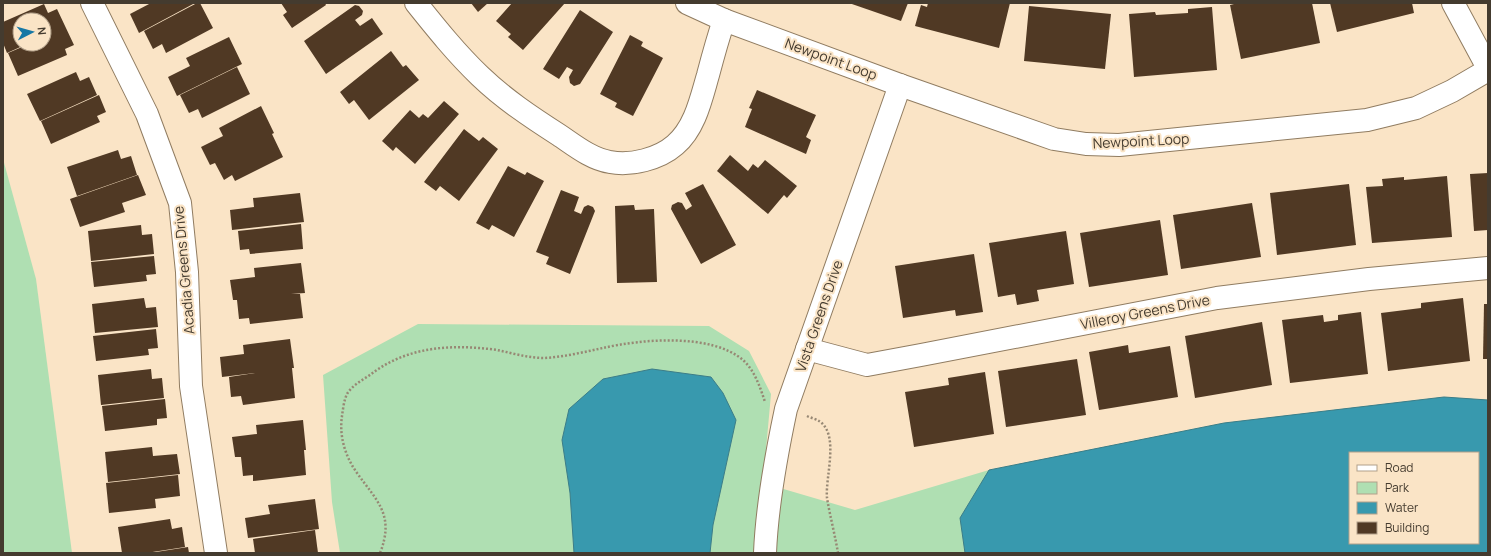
<svg xmlns="http://www.w3.org/2000/svg" width="1491" height="556" font-family="Manrope,sans-serif">
  <rect width="100%" height="100%" fill="#fae4c6"/>
  <g fill="#afdfb2" fill-rule="evenodd">
    <path d="M 3,159 L 36,279 L 72,553 L 3,553 Z"/>
    <path d="M 418,324 L 709,326 L 749,351 L 771,394 L 763,483 L 855,510 L 989,470 L 1224,423 L 1444,397 L 1488,400 L 1488,553 L 340,553 L 332,502 L 323,375 ZM 1350,453 L 1478,453 L 1478,543 L 1350,543 Z"/>
  </g>
  <g fill="#3899ae" stroke="#3c7d88" fill-rule="evenodd">
    <path d="M 652,369 L 711,377 L 723,393 L 736,420 L 713,525 L 710,553 L 574,553 L 570,493 L 562,440 L 569,409 L 603,379 Z"/>
    <path d="M 1444,397 L 1488,400 L 1488,553 L 965,553 L 960,518 L 989,470 L 1224,423 ZM 1350,453 L 1478,453 L 1478,543 L 1350,543 Z"/>
  </g>
  <g fill="#503924">
    <path d="M 151,3 L 195,3 L 139,33 L 130,14 Z"/>
    <path d="M 197,3 L 200,3 L 213,28 L 166,53 L 162,44 L 153,49 L 144,31 Z"/>
    <path d="M 281,3 L 325,3 L 326,5 L 292,28 L 283,15 L 287,12 Z"/>
    <path d="M 471,3 L 488,3 L 478,12 Z"/>
    <path d="M 512,3 L 565,3 L 523,50 L 508,37 L 511,34 L 496,21 Z"/>
    <path d="M 849,3 L 908,3 L 901,21 Z"/>
    <path d="M 928,3 L 1010,3 L 999,48 L 915,26 L 921,5 L 927,7 Z"/>
    <path d="M 1238,3 L 1312,3 L 1320,43 L 1241,59 L 1230,5 Z"/>
    <path d="M 1330,3 L 1412,3 L 1414,13 L 1337,32 Z"/>
    <path d="M 44,4 L 48,13 L 57,9 L 74,45 L 65,49 L 67,55 L 18,76 L 8,53 L 29,44 L 44,44 L 44,37 L 55,33 L 44,37 L 44,20 L 20,20 L 20,44 L 27,44 L 7,53 L 3,43 L 3,22 Z"/>
    <path d="M 355,5 L 359,6 L 363,11 L 362,15 L 355,20 L 360,26 L 372,18 L 383,34 L 326,74 L 304,41 Z"/>
    <path d="M 1029,6 L 1111,14 L 1105,69 L 1024,61 Z"/>
    <path d="M 1212,7 L 1217,70 L 1134,77 L 1129,14 L 1155,12 L 1156,15 L 1188,13 L 1188,9 Z"/>
    <path d="M 580,10 L 613,32 L 580,84 L 574,86 L 570,83 L 569,77 L 573,70 L 567,67 L 559,79 L 543,69 Z"/>
    <path d="M 630,35 L 643,42 L 641,46 L 663,58 L 633,116 L 615,107 L 617,103 L 600,94 Z"/>
    <path d="M 229,37 L 242,64 L 177,96 L 168,77 L 190,66 L 186,58 Z"/>
    <path d="M 391,51 L 403,67 L 406,65 L 419,80 L 369,120 L 354,100 L 349,104 L 340,92 Z"/>
    <path d="M 237,67 L 250,94 L 202,118 L 198,109 L 189,113 L 180,95 Z"/>
    <path d="M 76,72 L 80,81 L 89,77 L 97,95 L 40,121 L 27,94 Z"/>
    <path d="M 757,90 L 816,115 L 806,137 L 811,140 L 806,154 L 745,127 L 752,109 L 749,108 Z"/>
    <path d="M 99,95 L 106,112 L 97,116 L 100,122 L 51,144 L 41,121 Z"/>
    <path d="M 444,101 L 459,114 L 415,164 L 396,147 L 393,151 L 382,141 L 410,110 L 419,118 L 423,114 L 428,118 Z"/>
    <path d="M 261,106 L 274,133 L 272,134 L 283,157 L 235,181 L 232,175 L 224,180 L 215,163 L 210,165 L 201,147 L 223,136 L 219,128 Z"/>
    <path d="M 464,129 L 479,141 L 483,137 L 498,149 L 459,201 L 440,186 L 436,191 L 424,182 Z"/>
    <path d="M 118,150 L 121,159 L 131,156 L 137,175 L 77,196 L 67,167 Z"/>
    <path d="M 730,155 L 748,171 L 753,164 L 758,168 L 765,160 L 797,186 L 787,198 L 784,195 L 768,214 L 717,171 Z"/>
    <path d="M 508,166 L 525,175 L 527,172 L 544,181 L 514,237 L 492,225 L 489,230 L 476,223 Z"/>
    <path d="M 1488,173 L 1488,230 L 1474,231 L 1470,174 Z"/>
    <path d="M 138,175 L 146,195 L 122,203 L 125,212 L 80,227 L 70,199 Z"/>
    <path d="M 1447,176 L 1452,237 L 1372,243 L 1366,187 L 1383,186 L 1382,179 L 1404,177 L 1404,180 Z"/>
    <path d="M 703,184 L 736,245 L 701,264 L 671,209 L 672,205 L 678,202 L 682,203 L 686,210 L 692,206 L 685,193 Z"/>
    <path d="M 1349,184 L 1356,245 L 1277,255 L 1270,193 Z"/>
    <path d="M 561,190 L 579,197 L 574,211 L 581,214 L 584,207 L 588,205 L 593,207 L 595,211 L 570,274 L 546,264 L 549,257 L 536,252 Z"/>
    <path d="M 300,193 L 304,222 L 232,230 L 230,210 L 254,207 L 253,198 Z"/>
    <path d="M 1252,203 L 1261,257 L 1181,269 L 1173,215 Z"/>
    <path d="M 634,205 L 635,210 L 654,209 L 657,282 L 617,283 L 615,206 Z"/>
    <path d="M 1160,220 L 1168,275 L 1089,287 L 1080,233 Z"/>
    <path d="M 301,224 L 303,249 L 250,254 L 249,249 L 240,250 L 238,231 Z"/>
    <path d="M 141,225 L 142,235 L 152,234 L 154,254 L 91,261 L 88,231 Z"/>
    <path d="M 1066,231 L 1074,284 L 1037,290 L 1039,301 L 1017,305 L 1015,294 L 998,297 L 989,243 Z"/>
    <path d="M 974,254 L 983,312 L 956,316 L 955,310 L 903,318 L 895,266 Z"/>
    <path d="M 154,256 L 156,274 L 146,275 L 147,281 L 94,287 L 91,262 Z"/>
    <path d="M 301,263 L 305,293 L 291,294 L 300,294 L 303,318 L 250,324 L 249,318 L 239,319 L 237,300 L 233,300 L 230,280 L 255,277 L 254,268 Z"/>
    <path d="M 144,298 L 146,308 L 156,307 L 158,327 L 95,333 L 92,304 Z"/>
    <path d="M 1463,298 L 1470,361 L 1388,371 L 1381,313 L 1421,308 L 1421,303 Z"/>
    <path d="M 1484,304 L 1488,304 L 1488,359 L 1483,359 Z"/>
    <path d="M 1361,312 L 1368,374 L 1290,383 L 1282,320 L 1323,315 L 1324,322 L 1338,320 L 1338,315 Z"/>
    <path d="M 1262,322 L 1272,385 L 1195,398 L 1185,336 Z"/>
    <path d="M 156,329 L 158,348 L 148,349 L 149,355 L 96,361 L 93,336 Z"/>
    <path d="M 290,339 L 294,368 L 292,368 L 295,398 L 243,405 L 241,396 L 231,397 L 229,377 L 255,373 L 222,377 L 220,357 L 244,354 L 243,345 Z"/>
    <path d="M 1128,345 L 1129,353 L 1170,346 L 1178,397 L 1099,410 L 1089,352 Z"/>
    <path d="M 1077,359 L 1086,415 L 1006,427 L 998,371 Z"/>
    <path d="M 151,369 L 152,379 L 162,378 L 164,398 L 101,405 L 98,375 Z"/>
    <path d="M 985,372 L 994,434 L 914,447 L 905,392 L 949,385 L 948,378 Z"/>
    <path d="M 165,399 L 167,418 L 157,419 L 157,425 L 105,431 L 102,406 Z"/>
    <path d="M 303,420 L 306,450 L 304,450 L 306,475 L 253,481 L 253,475 L 243,476 L 241,457 L 235,457 L 232,437 L 257,434 L 256,425 Z"/>
    <path d="M 152,447 L 153,456 L 177,454 L 180,474 L 108,482 L 105,452 Z"/>
    <path d="M 178,475 L 180,496 L 155,499 L 156,508 L 109,513 L 106,483 Z"/>
    <path d="M 315,499 L 319,529 L 248,538 L 245,518 L 270,514 L 268,505 Z"/>
    <path d="M 170,519 L 172,529 L 182,527 L 185,547 L 146,553 L 122,553 L 118,527 Z"/>
    <path d="M 315,530 L 318,553 L 255,553 L 253,539 Z"/>
    <path d="M 188,547 L 189,553 L 156,553 L 156,552 Z"/>
  </g>
  <g fill="none" stroke-linecap="round" stroke-linejoin="round">
    <defs>
      <g id="minor">
        <path d="M 92,3 L 147,114 L 180,203 L 187,272 L 191,386 L 216,553"/>
        <path d="M 416,3 C 436,28 456,53 480,76 C 504,99 531,117 559,135 C 574,145 591,159 610,162 C 631,166 659,159 675,145 C 695,128 701,99 708,75 C 713,56 718,38 724,20"/>
        <path d="M 687,3 L 724,20 L 900,85 L 1054,139 L 1086,144 L 1119,145 L 1367,120 L 1416,108 L 1452,91 L 1488,70"/>
        <path d="M 1453,3 L 1488,68"/>
        <path d="M 807,349 L 867,365 L 921,355 L 1217,298 L 1369,279 L 1488,268"/>
        <path d="M 765,553 C 767,504 776,456 786,409 L 900,85"/>
      </g>
    </defs>
    <use href="#minor" stroke="#907c61" stroke-width="24"/>
    <g stroke="#978874" stroke-width="2.5" stroke-dasharray="2 2" stroke-linecap="butt">
      <path d="M 807,416 C 811,418 816,419 819,421 C 840,434 825,477 827,498 C 830,516 835,535 838,553"/>
      <path d="M 380,553 C 395,515 377,501 357,473 C 345,456 339,436 342,416 C 343,409 344,400 347,394 C 353,384 365,379 374,372 C 410,346 454,344 497,350 C 512,353 528,358 544,358 C 564,357 584,352 603,348 C 642,339 711,333 743,360 C 755,371 760,387 765,402"/>
    </g>
    <use href="#minor" stroke="#fff" stroke-width="22"/>
  </g>
  <g text-anchor="middle" stroke-width="4" stroke-linejoin="round" paint-order="stroke">
    <g font-size="14" fill="#443b2f" stroke="#fae4c6">
      <text transform="translate(831 59) rotate(20)" y="5">Newpoint Loop</text>
      <text transform="translate(1141 141) rotate(-3)" y="5">Newpoint Loop</text>
      <text transform="translate(184 270) rotate(-95)" y="5">Acadia Greens Drive</text>
      <text transform="translate(1145 312) rotate(-11)" y="5">Villeroy Greens Drive</text>
      <text transform="translate(819 316) rotate(-71)" y="5">Vista Greens Drive</text>
    </g>
  </g>
  <rect width="1491" height="556" fill="none" stroke="#443b2f" stroke-width="8"/>
  <rect x="1349" y="452" width="130" height="92" fill="#fae4c6" stroke="#b1a08a"/>
  <rect x="1357" y="465" width="20" height="6" fill="#ffffff" stroke="#b1a08a"/>
  <text x="1385" y="472" font-size="12" fill="#443b2f">Road</text>
  <rect x="1357" y="482" width="20" height="12" fill="#afdfb2" stroke="#b1a08a"/>
  <text x="1385" y="492" font-size="12" fill="#443b2f">Park</text>
  <rect x="1357" y="502" width="20" height="12" fill="#3899ae" stroke="#b1a08a"/>
  <text x="1385" y="512" font-size="12" fill="#443b2f">Water</text>
  <rect x="1357" y="522" width="20" height="12" fill="#503924" stroke="#b1a08a"/>
  <text x="1385" y="532" font-size="12" fill="#443b2f">Building</text>
  <g transform="translate(32 32) rotate(84)"><circle r="19" fill="#fae4c6" stroke="#b1a08a"/>
  <path d="M0-3L7 15L0 10L-7 15Z" fill="#1778a5"/>
  <text y="-6" font-size="11" font-weight="bold" text-anchor="middle" fill="#443b2f">N</text>
  </g>
</svg>
